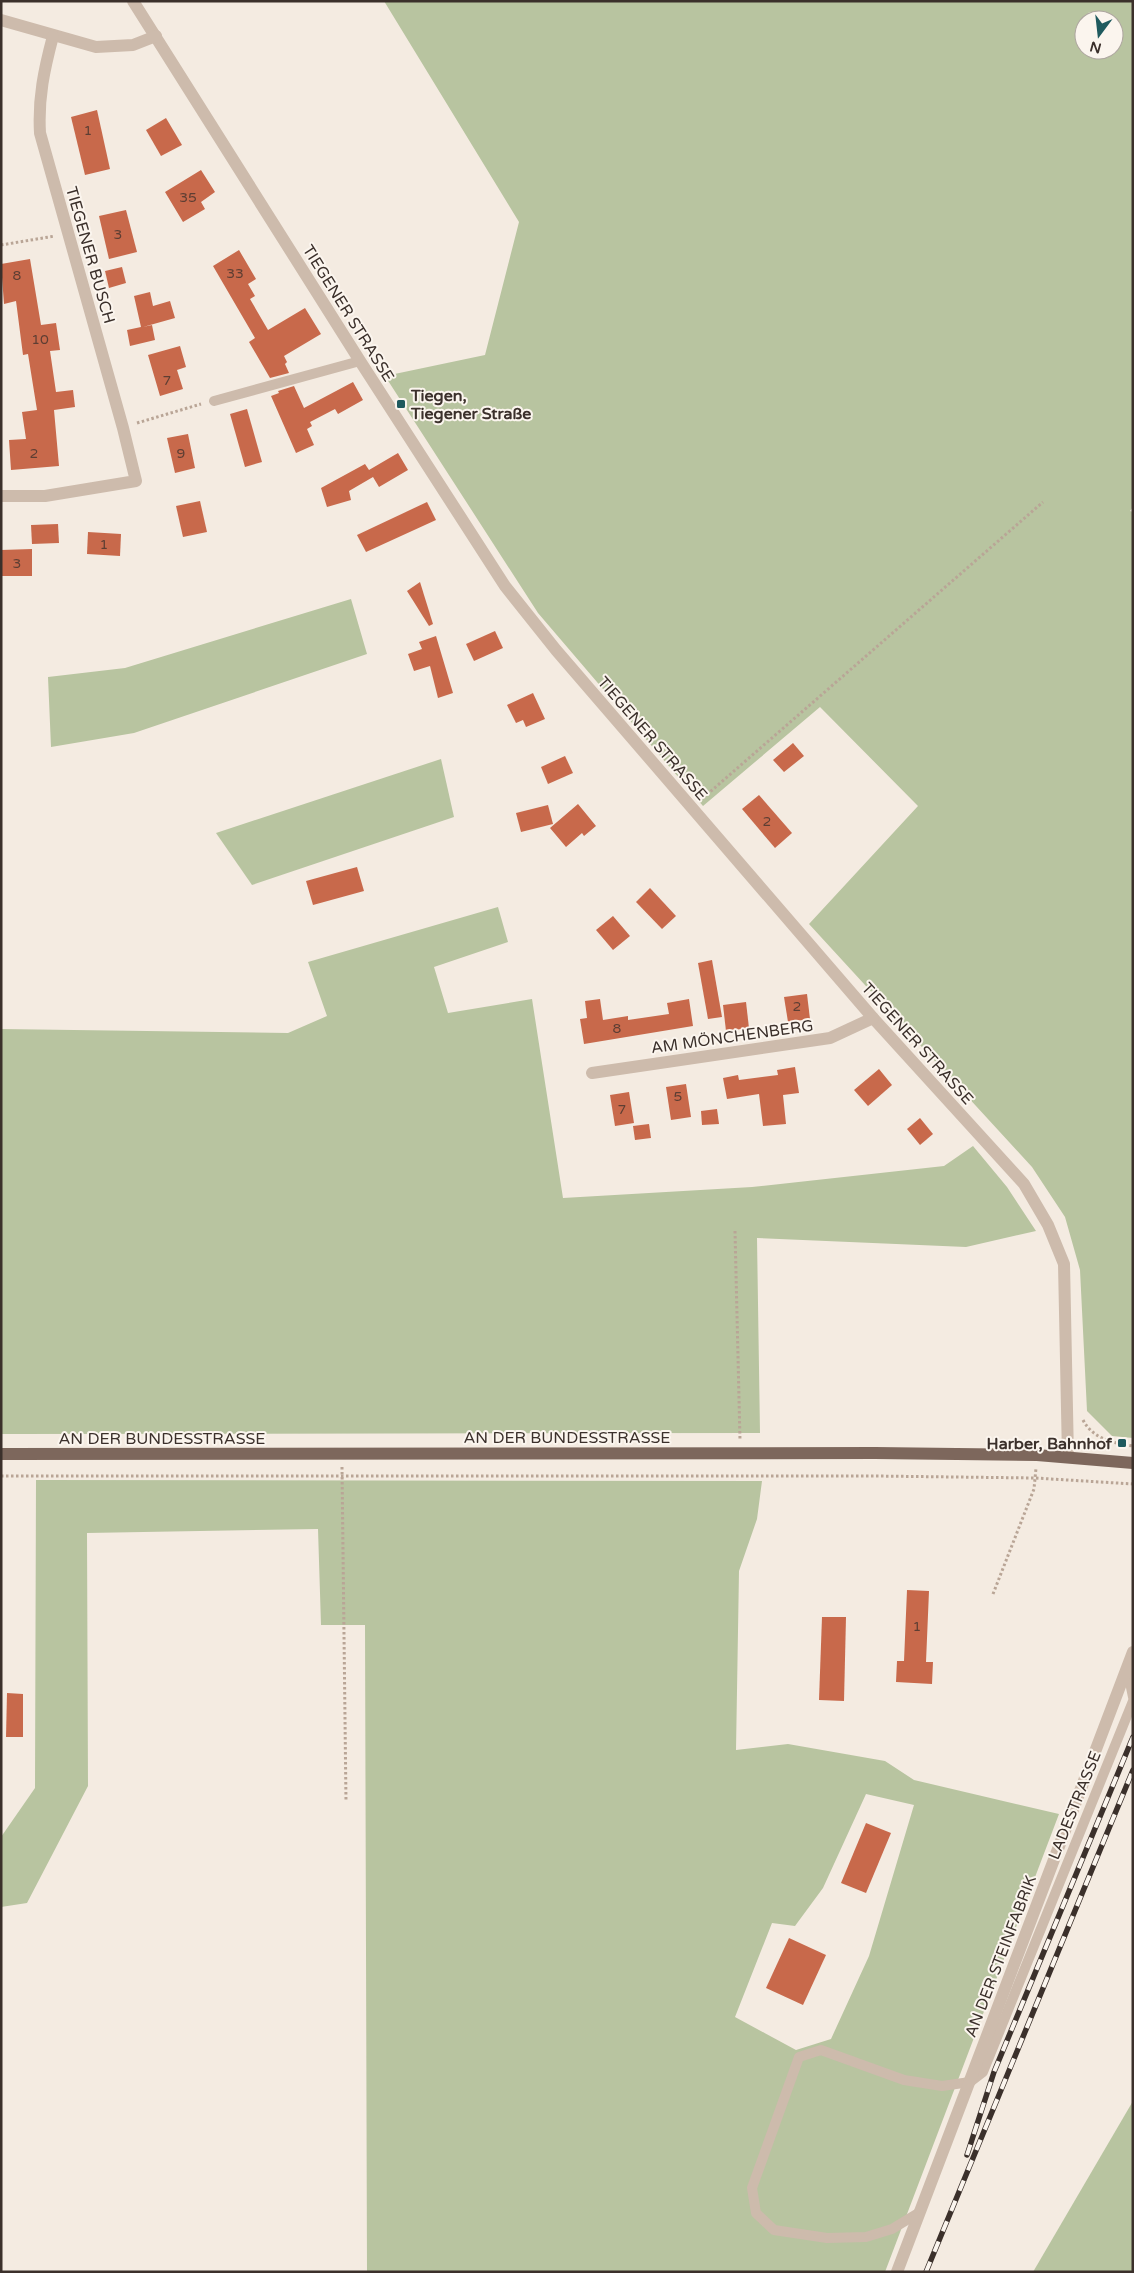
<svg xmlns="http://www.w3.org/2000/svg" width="1134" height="2273" font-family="'Varela Round',sans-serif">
  <rect width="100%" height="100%" fill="#f4ebe1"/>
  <g fill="#b8c4a0" fill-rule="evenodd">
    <path d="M 384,1 L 1133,1 L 1133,507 L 1130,511 L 1133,512 L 1133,1438 L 1112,1436 L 1087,1411 L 1080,1270 L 1065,1217 L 1032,1167 L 809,924 L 918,806 L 820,707 L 703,806 L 538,613 L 385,376 L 485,355 L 519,222 ZM 1084,20 L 1114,20 L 1114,50 L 1084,50 Z"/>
    <path d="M 351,599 L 367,654 L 134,733 L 51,747 L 48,677 L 125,668 Z"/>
    <path d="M 441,759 L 454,817 L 252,885 L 216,833 Z"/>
    <path d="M 498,907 L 508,942 L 434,967 L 448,1013 L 532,999 L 563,1198 L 752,1187 L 944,1166 L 973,1146 L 1007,1187 L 1036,1231 L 966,1247 L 757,1238 L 760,1433 L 1,1434 L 1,1029 L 288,1033 L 327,1016 L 308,962 Z"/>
    <path d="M 36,1480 L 762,1481 L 757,1519 L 739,1571 L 736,1750 L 788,1744 L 885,1761 L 914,1780 L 1059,1814 L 885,2272 L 367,2272 L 365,1625 L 321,1625 L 318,1529 L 87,1533 L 88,1786 L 27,1903 L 1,1907 L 1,1837 L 35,1788 ZM 866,1794 L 914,1805 L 869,1956 L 831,2039 L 796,2050 L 735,2017 L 772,1923 L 795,1926 L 823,1888 Z"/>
    <path d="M 1133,2101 L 1133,2272 L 1033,2272 Z"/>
  </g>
  <g fill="#c8694b">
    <path d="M 97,110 L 110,169 L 85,175 L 71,117 Z"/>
    <path d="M 166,118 L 182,145 L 161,156 L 146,130 Z"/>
    <path d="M 201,170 L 215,192 L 201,202 L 205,209 L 183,222 L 165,192 Z"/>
    <path d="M 126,210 L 137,252 L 109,259 L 99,216 Z"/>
    <path d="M 239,250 L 256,279 L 248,284 L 255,296 L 250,299 L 268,330 L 305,308 L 321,334 L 284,356 L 287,362 L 285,364 L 289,373 L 270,378 L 249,342 L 255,338 L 213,266 Z"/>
    <path d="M 30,259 L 41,325 L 56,323 L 60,350 L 50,351 L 56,392 L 73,390 L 75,407 L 54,410 L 59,466 L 11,470 L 9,440 L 26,439 L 22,412 L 37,410 L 28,354 L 23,355 L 16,301 L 4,304 L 1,264 Z"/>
    <path d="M 122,267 L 126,283 L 109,288 L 105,271 Z"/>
    <path d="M 150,292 L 153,306 L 170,301 L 175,318 L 143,327 L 152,325 L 155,340 L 130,346 L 127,330 L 141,327 L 134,296 Z"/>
    <path d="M 180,346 L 186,367 L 177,370 L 183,389 L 160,396 L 148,355 Z"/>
    <path d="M 353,382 L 363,400 L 338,414 L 335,409 L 310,422 L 312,426 L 307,429 L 314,445 L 296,453 L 271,396 L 279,393 L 278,391 L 294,386 L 304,408 Z"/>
    <path d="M 247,409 L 262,462 L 245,467 L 230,414 Z"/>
    <path d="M 188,434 L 195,468 L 175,473 L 167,438 Z"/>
    <path d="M 398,453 L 408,470 L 379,487 L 373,477 L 349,491 L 351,500 L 327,507 L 321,488 L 365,464 L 369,470 Z"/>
    <path d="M 200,501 L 207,532 L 183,537 L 176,506 Z"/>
    <path d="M 427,502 L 436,520 L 366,552 L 357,535 Z"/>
    <path d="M 58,524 L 59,543 L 32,544 L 31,525 Z"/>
    <path d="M 88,532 L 121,534 L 120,556 L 87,554 Z"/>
    <path d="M 32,549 L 32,576 L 1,576 L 1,550 Z"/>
    <path d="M 420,582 L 433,624 L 429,626 L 407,591 Z"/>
    <path d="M 495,631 L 503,648 L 474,661 L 466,644 Z"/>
    <path d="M 436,636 L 453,693 L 438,698 L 430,666 L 414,671 L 408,654 L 422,649 L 419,642 Z"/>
    <path d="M 533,693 L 545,719 L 526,727 L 523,720 L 516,723 L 507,705 Z"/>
    <path d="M 793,743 L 804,756 L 784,772 L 773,760 Z"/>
    <path d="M 565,756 L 573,773 L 548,784 L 541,767 Z"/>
    <path d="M 759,795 L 792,833 L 775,848 L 742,809 Z"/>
    <path d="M 578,804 L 596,826 L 584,836 L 582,833 L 566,847 L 550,828 Z"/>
    <path d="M 548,805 L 553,824 L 521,832 L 516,813 Z"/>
    <path d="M 357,867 L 364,891 L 313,905 L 306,881 Z"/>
    <path d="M 650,888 L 676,916 L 662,929 L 636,902 Z"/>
    <path d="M 613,916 L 630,936 L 613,950 L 596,930 Z"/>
    <path d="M 712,960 L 722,1017 L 708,1019 L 698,963 Z"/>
    <path d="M 807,994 L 810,1019 L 788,1022 L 784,997 Z"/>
    <path d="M 600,999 L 603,1020 L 628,1016 L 628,1020 L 669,1014 L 667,1003 L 689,999 L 693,1026 L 584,1044 L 580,1019 L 587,1018 L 585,1001 Z"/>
    <path d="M 746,1002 L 749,1028 L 726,1031 L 723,1005 Z"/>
    <path d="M 795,1067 L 799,1093 L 783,1095 L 786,1124 L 763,1126 L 759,1094 L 727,1099 L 723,1078 L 738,1075 L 739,1080 L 778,1075 L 777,1070 Z"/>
    <path d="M 879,1069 L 892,1085 L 868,1106 L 854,1090 Z"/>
    <path d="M 686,1084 L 691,1117 L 671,1120 L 666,1087 Z"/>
    <path d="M 629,1092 L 634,1123 L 615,1126 L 610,1095 Z"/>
    <path d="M 717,1109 L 719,1124 L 702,1125 L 701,1111 Z"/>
    <path d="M 920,1118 L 933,1134 L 920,1145 L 907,1129 Z"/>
    <path d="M 649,1124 L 651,1138 L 635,1140 L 633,1126 Z"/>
    <path d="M 907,1590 L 929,1591 L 926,1662 L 933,1662 L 932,1684 L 896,1682 L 897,1661 L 904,1661 Z"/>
    <path d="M 822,1617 L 846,1617 L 844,1701 L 819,1700 Z"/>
    <path d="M 7,1693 L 23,1694 L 23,1737 L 6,1737 Z"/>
    <path d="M 866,1823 L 891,1833 L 866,1893 L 841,1883 Z"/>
    <path d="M 789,1938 L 826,1955 L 803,2005 L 766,1988 Z"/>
  </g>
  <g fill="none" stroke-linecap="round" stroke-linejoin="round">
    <g stroke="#b9a596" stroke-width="3" stroke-dasharray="2.5 2.5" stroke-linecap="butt">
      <path d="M 1,245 L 55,236"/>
      <path d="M 137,423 L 201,404"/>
      <path d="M 703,798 L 1043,502"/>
      <path d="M 735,1231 L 740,1440"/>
      <path d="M 1083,1420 C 1093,1439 1113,1443 1133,1446"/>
      <path d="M 342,1467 L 346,1802"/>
      <path d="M 1,1476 L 875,1476 L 1035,1478 L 1133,1484"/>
      <path d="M 993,1594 L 1034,1489 L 1036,1468"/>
    </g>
    <g stroke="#cdbbac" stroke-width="10">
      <path d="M 214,401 L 360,361"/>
      <path d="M 1127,1668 L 1133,1697"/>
      <path d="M 920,2212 L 892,2229 L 866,2237 L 827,2238 L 774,2230 L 756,2213 L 752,2188 L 799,2057 L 821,2050 L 904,2080 L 942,2086 L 970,2082 L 983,2072 L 1133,1701"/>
    </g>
    <g stroke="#cdbbac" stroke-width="12">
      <path d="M 133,1 L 360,361 L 505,586 L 556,650 L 873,1018 L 1024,1184 L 1048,1225 L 1064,1264 L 1068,1457"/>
      <path d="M 1,20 L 96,47 L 133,45 L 156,36"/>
      <path d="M 1,496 L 45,496 L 136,481 L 123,428 L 40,133 C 38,98 44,70 53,36"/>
      <path d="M 592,1073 L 830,1038 L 873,1018"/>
      <path d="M 897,2272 L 1133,1652"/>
    </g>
    <path stroke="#7d675c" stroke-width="12" d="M 1,1454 L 875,1453 L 1037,1455 L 1133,1463"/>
    <defs>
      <g id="rail">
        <path d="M 967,2155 L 994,2072 L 1133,1737"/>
        <path d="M 926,2272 L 1133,1770"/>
      </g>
    </defs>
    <use href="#rail" stroke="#3b302b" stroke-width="5.5"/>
    <use href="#rail" stroke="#fbf5ee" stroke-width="4" stroke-dasharray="11" stroke-linecap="butt"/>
  </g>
  <g fill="#1f5a5e" stroke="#fbf5ee" stroke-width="2">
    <rect x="396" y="399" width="10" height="10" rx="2.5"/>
    <rect x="1117" y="1438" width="10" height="10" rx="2.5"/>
  </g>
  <g text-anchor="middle" stroke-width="4" stroke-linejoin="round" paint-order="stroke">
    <g font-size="14" fill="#5e3e33">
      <text x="88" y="135">1</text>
      <text x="188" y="202">35</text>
      <text x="118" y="239">3</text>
      <text x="235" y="278">33</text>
      <text x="17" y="280">8</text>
      <text x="40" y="344">10</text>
      <text x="167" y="385">7</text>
      <text x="34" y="458">2</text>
      <text x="181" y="458">9</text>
      <text x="104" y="549">1</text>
      <text x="17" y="568">3</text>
      <text x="767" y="826">2</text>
      <text x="797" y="1011">2</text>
      <text x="617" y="1033">8</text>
      <text x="678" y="1101">5</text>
      <text x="622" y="1114">7</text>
      <text x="917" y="1631">1</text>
    </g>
    <g font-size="16" fill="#3b302b" stroke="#fbf5ee">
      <text transform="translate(91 255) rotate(74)" y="6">TIEGENER BUSCH</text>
      <text transform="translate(349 313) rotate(58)" y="6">TIEGENER STRASSE</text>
      <text transform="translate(653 738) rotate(49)" y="6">TIEGENER STRASSE</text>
      <text transform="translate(732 1036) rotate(-8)" y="6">AM MÖNCHENBERG</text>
      <text transform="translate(918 1043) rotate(48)" y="6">TIEGENER STRASSE</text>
      <text x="567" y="1443">AN DER BUNDESSTRASSE</text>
      <text x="162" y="1444">AN DER BUNDESSTRASSE</text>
      <text transform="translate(1074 1805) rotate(-68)" y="6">LADESTRASSE</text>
      <text transform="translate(1000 1956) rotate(-69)" y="6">AN DER STEINFABRIK</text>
    </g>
    <g font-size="16" font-weight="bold" fill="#3b302b" stroke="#fbf5ee" text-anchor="start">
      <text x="411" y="401">Tiegen,<tspan x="411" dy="18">Tiegener Straße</tspan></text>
      <text x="1112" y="1449" text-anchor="end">Harber, Bahnhof</text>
    </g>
  </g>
  <rect width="1134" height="2273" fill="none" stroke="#3b302b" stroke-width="5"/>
  <g transform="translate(1099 35) rotate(195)"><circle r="24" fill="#fbf5ee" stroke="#aea6a0"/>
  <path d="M0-4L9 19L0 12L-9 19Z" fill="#1f5a5e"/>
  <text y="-8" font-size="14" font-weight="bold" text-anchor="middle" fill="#3b302b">N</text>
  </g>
</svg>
